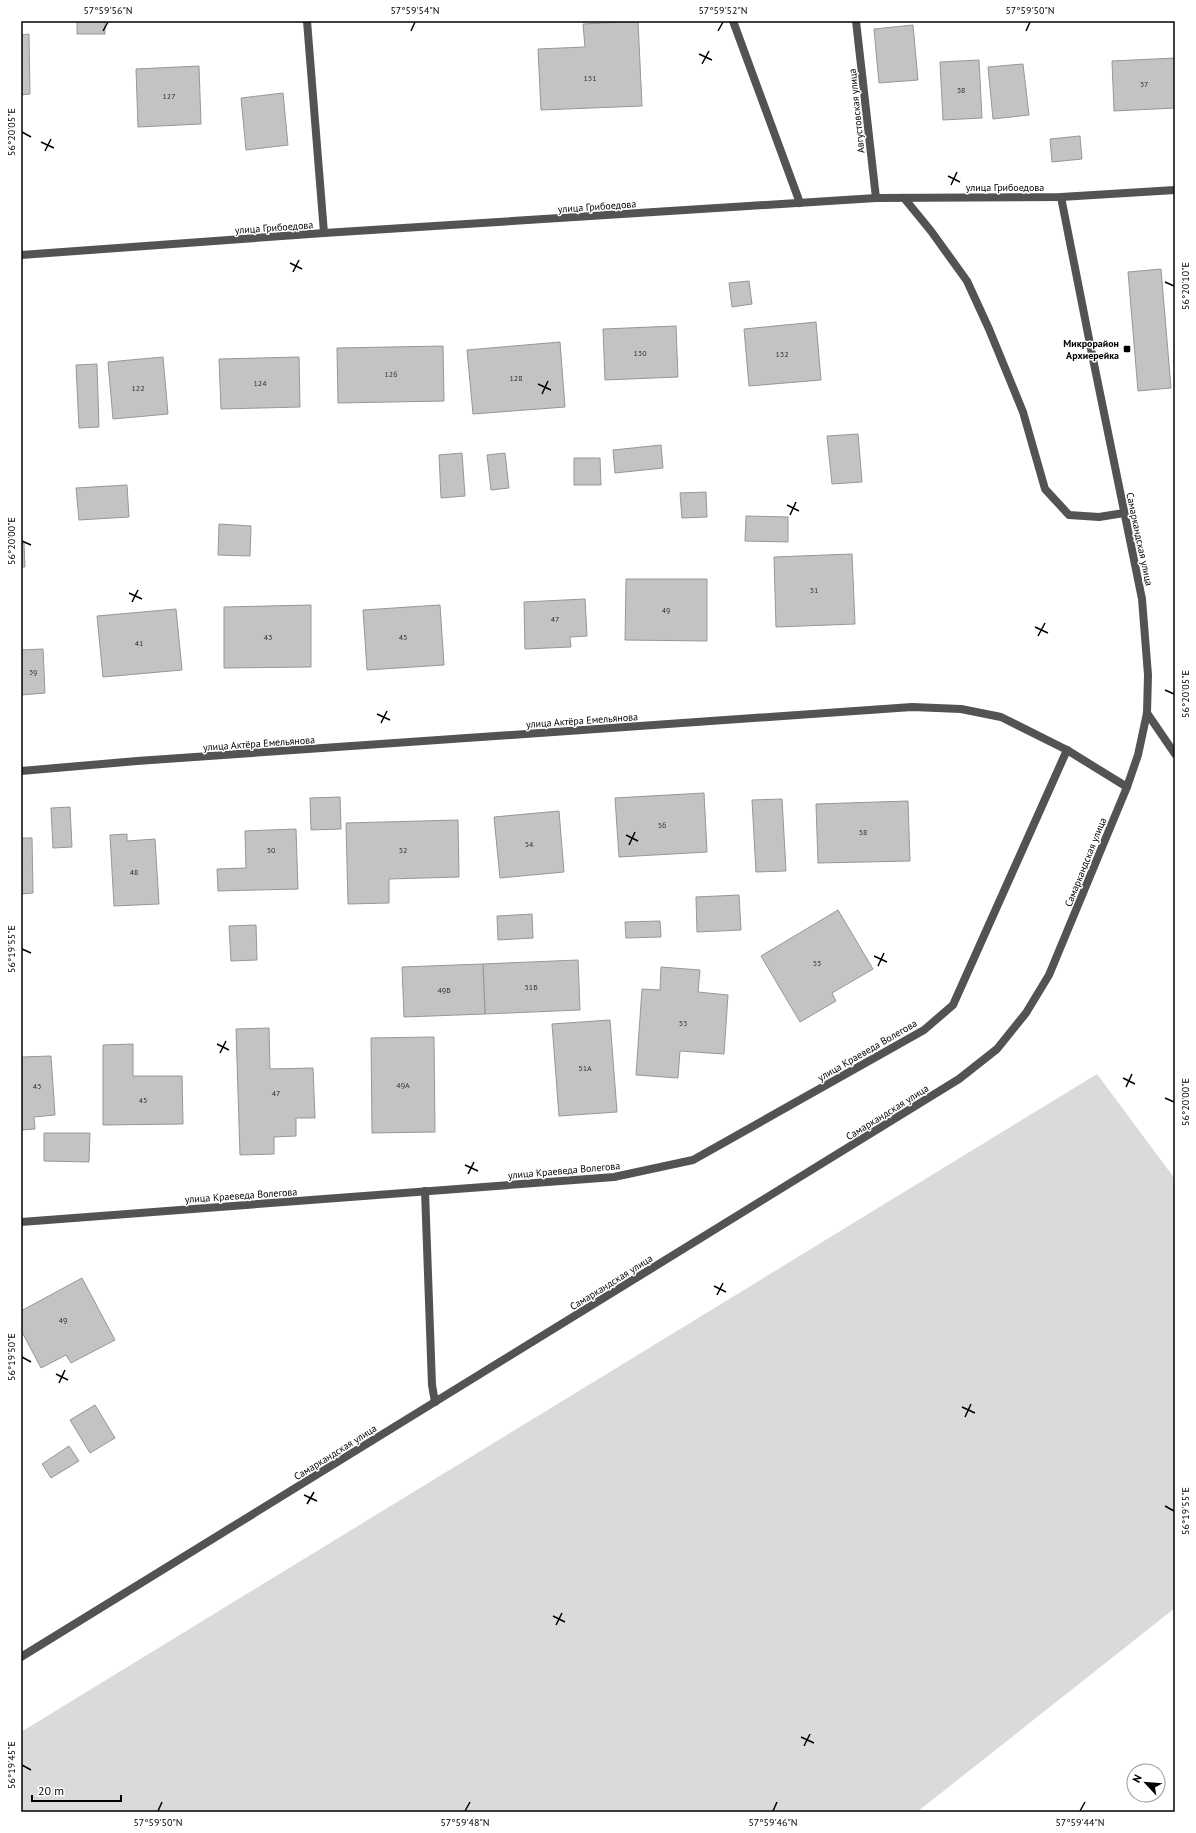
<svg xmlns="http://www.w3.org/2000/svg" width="1196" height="1833" font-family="'PT Sans',sans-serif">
  <rect width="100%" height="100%" fill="#fff"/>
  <path fill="#dadada" d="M 1097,1074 L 1175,1179 L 1175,1608 L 917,1812 L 21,1812 L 21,1732 Z"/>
  <g fill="#c3c3c3" stroke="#979797">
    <rect x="77" y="21" width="28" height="13"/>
    <path d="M 638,21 L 642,106 L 541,110 L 538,49 L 585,47 L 583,24 Z"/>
    <path d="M 913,25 L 918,80 L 879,83 L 874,29 Z"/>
    <path d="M 29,34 L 30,94 L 21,95 L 21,35 Z"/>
    <path d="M 1175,58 L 1175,108 L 1114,111 L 1112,61 Z"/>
    <path d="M 979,60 L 982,118 L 943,120 L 940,62 Z"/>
    <path d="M 1023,64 L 1029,115 L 993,119 L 988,67 Z"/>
    <path d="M 199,66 L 201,124 L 138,127 L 136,69 Z"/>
    <path d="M 283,93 L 288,145 L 246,150 L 241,98 Z"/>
    <path d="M 1080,136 L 1082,159 L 1052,162 L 1050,139 Z"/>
    <path d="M 1161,269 L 1171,388 L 1138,391 L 1128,272 Z"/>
    <path d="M 749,281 L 752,304 L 732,307 L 729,283 Z"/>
    <path d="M 816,322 L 821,380 L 749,386 L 744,329 Z"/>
    <path d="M 676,326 L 678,377 L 605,380 L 603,329 Z"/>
    <path d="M 560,342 L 565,407 L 473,414 L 467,350 Z"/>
    <path d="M 443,346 L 444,401 L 338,403 L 337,348 Z"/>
    <path d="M 163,357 L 168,414 L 113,419 L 108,362 Z"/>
    <path d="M 299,357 L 300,407 L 221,409 L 219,359 Z"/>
    <path d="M 97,364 L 99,427 L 79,428 L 76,365 Z"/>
    <path d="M 858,434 L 862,482 L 832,484 L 827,436 Z"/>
    <path d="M 661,445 L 663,468 L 615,473 L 613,450 Z"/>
    <path d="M 462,453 L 465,496 L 441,498 L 439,455 Z"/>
    <path d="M 505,453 L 509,488 L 491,490 L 487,455 Z"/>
    <path d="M 574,458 L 600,458 L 601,485 L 574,485 Z"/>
    <path d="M 127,485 L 129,517 L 79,520 L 76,488 Z"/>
    <path d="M 706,492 L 707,517 L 682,518 L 680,493 Z"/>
    <path d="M 746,516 L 788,517 L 788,542 L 745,541 Z"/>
    <path d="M 219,524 L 251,526 L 250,556 L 218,555 Z"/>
    <path d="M 24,543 L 25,567 L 21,567 L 21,544 Z"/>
    <path d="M 852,554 L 855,624 L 776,627 L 774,557 Z"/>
    <path d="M 626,579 L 707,579 L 707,641 L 625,640 Z"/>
    <path d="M 585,599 L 587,636 L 570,637 L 571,647 L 525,649 L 524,602 Z"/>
    <path d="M 311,605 L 311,667 L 224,668 L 224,607 Z"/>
    <path d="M 440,605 L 444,665 L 367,670 L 363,610 Z"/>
    <path d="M 176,609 L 182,670 L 103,677 L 97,616 Z"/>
    <path d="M 43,649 L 45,693 L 21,695 L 21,650 Z"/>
    <path d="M 704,793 L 707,852 L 619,857 L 615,798 Z"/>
    <path d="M 340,797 L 341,829 L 311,830 L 310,798 Z"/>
    <path d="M 782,799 L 786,871 L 756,872 L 752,800 Z"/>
    <path d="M 908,801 L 910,861 L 818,863 L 816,804 Z"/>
    <path d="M 70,807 L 72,847 L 53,848 L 51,808 Z"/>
    <path d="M 559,811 L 564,872 L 500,878 L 494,817 Z"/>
    <path d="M 458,820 L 459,877 L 389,879 L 389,903 L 348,904 L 346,823 Z"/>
    <path d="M 296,829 L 298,889 L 218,891 L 217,869 L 246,868 L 245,831 Z"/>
    <path d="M 127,834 L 127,841 L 155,839 L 159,904 L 114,906 L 110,835 Z"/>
    <path d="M 21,838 L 32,838 L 33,893 L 21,894 Z"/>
    <path d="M 739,895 L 741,930 L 697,932 L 696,897 Z"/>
    <path d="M 838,910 L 873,969 L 832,993 L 836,1001 L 800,1022 L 761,956 Z"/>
    <path d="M 532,914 L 533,938 L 498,940 L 497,916 Z"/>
    <path d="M 660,921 L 661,937 L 626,938 L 625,922 Z"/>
    <path d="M 256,925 L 257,960 L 231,961 L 229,926 Z"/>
    <path d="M 578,960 L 580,1010 L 485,1014 L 483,964 Z"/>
    <path d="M 483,964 L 485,1014 L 404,1017 L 402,967 Z"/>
    <path d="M 661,967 L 700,970 L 698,992 L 728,995 L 724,1054 L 680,1051 L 678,1078 L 636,1075 L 642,989 L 660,990 Z"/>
    <path d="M 610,1020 L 617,1112 L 559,1116 L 552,1024 Z"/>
    <path d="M 269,1028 L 270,1069 L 313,1068 L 315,1118 L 296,1118 L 296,1136 L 274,1137 L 274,1154 L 240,1155 L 236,1029 Z"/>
    <path d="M 434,1037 L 435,1132 L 372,1133 L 371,1038 Z"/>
    <path d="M 133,1044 L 133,1076 L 182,1076 L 183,1124 L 103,1125 L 103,1045 Z"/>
    <path d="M 51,1056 L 55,1115 L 34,1117 L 35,1129 L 21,1130 L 21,1057 Z"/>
    <path d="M 44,1133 L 90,1133 L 89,1162 L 44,1161 Z"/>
    <path d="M 82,1278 L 115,1340 L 71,1363 L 66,1355 L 41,1368 L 21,1330 L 21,1311 Z"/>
    <path d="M 95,1405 L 115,1438 L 90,1453 L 70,1420 Z"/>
    <path d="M 69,1446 L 79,1461 L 51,1478 L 42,1464 Z"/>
  </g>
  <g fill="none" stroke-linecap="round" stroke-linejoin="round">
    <g stroke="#535353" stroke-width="8">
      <path d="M 307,21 L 324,233"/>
      <path d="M 733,21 L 800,203"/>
      <path d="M 856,21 L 876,198"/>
      <path d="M 904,198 L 931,231 L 967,281 L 989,329 L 1023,412 L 1045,489 L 1069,515 L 1099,517 L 1124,513"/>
    </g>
    <g stroke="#535353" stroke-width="8">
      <path d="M 1147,713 L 1175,754"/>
      <path d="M 21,771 L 137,761 L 912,707 L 961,709 L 1001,717 L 1067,750 L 1127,787"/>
      <path d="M 425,1191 L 432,1385 L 435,1402"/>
      <path d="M 21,1222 L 614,1177 L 693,1160 L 924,1030 L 953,1005 L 1067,750"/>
    </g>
    <g stroke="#535353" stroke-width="8">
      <path d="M 21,255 L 324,233 L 876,198 L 1061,197 L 1175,190"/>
      <path d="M 21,1657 L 959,1079 L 997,1049 L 1026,1013 L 1049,975 L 1127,787 L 1138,755 L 1147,713 L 1148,675 L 1142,599 L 1092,354 L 1061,197"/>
    </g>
  </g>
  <path fill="none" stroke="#000" stroke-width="1.5" d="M 103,31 L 108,22M 411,31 L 415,22M 718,31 L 723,22M 1026,31 L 1030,22M 699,54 L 712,60M 702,64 L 709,51M 22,132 L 31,137M 41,142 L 54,148M 45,151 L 51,139M 948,176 L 960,182M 951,185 L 957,172M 290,263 L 302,269M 293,272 L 299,260M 1165,282 L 1174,286M 538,384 L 551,390M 542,394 L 548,381M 787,505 L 799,511M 790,515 L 796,502M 22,541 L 31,545M 129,593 L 142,599M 132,602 L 138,590M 1035,627 L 1048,633M 1038,636 L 1045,623M 1165,690 L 1174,694M 377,714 L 390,720M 381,723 L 387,711M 626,835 L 638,841M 629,845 L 635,832M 22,949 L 31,953M 874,956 L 887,962M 878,966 L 884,953M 217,1044 L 229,1050M 220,1053 L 226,1041M 1123,1078 L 1135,1084M 1126,1087 L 1132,1074M 1165,1098 L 1174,1102M 465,1165 L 478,1171M 468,1174 L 474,1162M 714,1286 L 726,1292M 717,1295 L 723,1283M 22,1357 L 31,1362M 56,1374 L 68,1380M 59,1383 L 65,1370M 962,1407 L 975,1413M 965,1417 L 971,1404M 304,1495 L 317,1501M 307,1504 L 314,1492M 1165,1506 L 1174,1511M 553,1616 L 565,1622M 556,1625 L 562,1613M 801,1737 L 814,1743M 804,1746 L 810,1734M 22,1765 L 31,1770M 158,1811 L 162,1802M 465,1811 L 470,1802M 773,1811 L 777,1802M 1080,1811 L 1085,1802"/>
  <rect fill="#000" stroke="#fff" stroke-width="1.5" x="1123" y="345" width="8" height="8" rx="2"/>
  <g text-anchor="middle" stroke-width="3" stroke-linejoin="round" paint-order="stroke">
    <g font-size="8" fill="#313131">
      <text x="590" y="81">131</text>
      <text x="1144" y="87">37</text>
      <text x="961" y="93">38</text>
      <text x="169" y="99">127</text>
      <text x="640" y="356">130</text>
      <text x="782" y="357">132</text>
      <text x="391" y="377">126</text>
      <text x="516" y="381">128</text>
      <text x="260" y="386">124</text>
      <text x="138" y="391">122</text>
      <text x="814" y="593">51</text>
      <text x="666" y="613">49</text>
      <text x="555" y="622">47</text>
      <text x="268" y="640">43</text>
      <text x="403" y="640">45</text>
      <text x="139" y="646">41</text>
      <text x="33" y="675">39</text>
      <text x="662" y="828">56</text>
      <text x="863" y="835">58</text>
      <text x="529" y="847">54</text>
      <text x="271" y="853">50</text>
      <text x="403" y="853">52</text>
      <text x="134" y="875">48</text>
      <text x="817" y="966">55</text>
      <text x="531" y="990">51Б</text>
      <text x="444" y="993">49Б</text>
      <text x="683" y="1026">53</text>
      <text x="585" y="1071">51А</text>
      <text x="403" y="1088">49А</text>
      <text x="37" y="1089">43</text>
      <text x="276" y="1096">47</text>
      <text x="143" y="1103">45</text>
      <text x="63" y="1323">49</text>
    </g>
    <g font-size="10" fill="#000" stroke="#fff">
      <text transform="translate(856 111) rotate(-96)" y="4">Августовская улица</text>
      <text x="1005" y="191">улица Грибоедова</text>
      <text transform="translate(597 206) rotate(-4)" y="4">улица Грибоедова</text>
      <text transform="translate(274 227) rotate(-4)" y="4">улица Грибоедова</text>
      <text transform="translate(1140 539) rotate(78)" y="4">Самаркандская улица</text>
      <text transform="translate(582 720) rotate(-4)" y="4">улица Актёра Емельянова</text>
      <text transform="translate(259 743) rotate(-4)" y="4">улица Актёра Емельянова</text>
      <text transform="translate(1085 862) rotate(-68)" y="4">Самаркандская улица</text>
      <text transform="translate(867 1050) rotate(-30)" y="4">улица Краеведа Волегова</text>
      <text transform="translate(887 1112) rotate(-32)" y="4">Самаркандская улица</text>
      <text transform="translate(564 1170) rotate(-5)" y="4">улица Краеведа Волегова</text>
      <text transform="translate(241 1195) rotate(-4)" y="4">улица Краеведа Волегова</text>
      <text transform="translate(611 1282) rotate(-32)" y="4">Самаркандская улица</text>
      <text transform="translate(335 1452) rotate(-32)" y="4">Самаркандская улица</text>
    </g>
    <g font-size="10" font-weight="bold" fill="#000" stroke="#fff" text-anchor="end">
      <text x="1119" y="347">Микрорайон<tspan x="1119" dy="12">Архиерейка</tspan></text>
    </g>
  </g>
  <rect width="1196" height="1833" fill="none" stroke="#ffffff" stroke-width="44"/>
  <g transform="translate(1146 1783) rotate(296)"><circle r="19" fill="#ffffff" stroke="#999999"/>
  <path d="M0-3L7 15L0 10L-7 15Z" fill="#000000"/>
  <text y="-6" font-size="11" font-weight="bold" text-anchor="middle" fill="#000000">N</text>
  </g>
  <path d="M32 1795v6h89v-6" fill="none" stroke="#000000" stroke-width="2"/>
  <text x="38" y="1795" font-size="12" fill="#000000" stroke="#ffffff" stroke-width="3" paint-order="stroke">20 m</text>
  <rect x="22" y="22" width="1152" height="1789" fill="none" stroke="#000" stroke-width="1.5"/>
  <g font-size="10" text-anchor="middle" fill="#000">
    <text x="108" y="14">57°59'56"N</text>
    <text x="415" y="14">57°59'54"N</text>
    <text x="723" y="14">57°59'52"N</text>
    <text x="1030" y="14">57°59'50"N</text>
    <text transform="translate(11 132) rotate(-90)" y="4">56°20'05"E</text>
    <text transform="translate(1185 286) rotate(-90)" y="4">56°20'10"E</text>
    <text transform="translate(11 541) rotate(-90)" y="4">56°20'00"E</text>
    <text transform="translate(1185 694) rotate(-90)" y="4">56°20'05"E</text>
    <text transform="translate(11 949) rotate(-90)" y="4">56°19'55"E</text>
    <text transform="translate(1185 1102) rotate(-90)" y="4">56°20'00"E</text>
    <text transform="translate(11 1357) rotate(-90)" y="4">56°19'50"E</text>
    <text transform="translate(1185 1511) rotate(-90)" y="4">56°19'55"E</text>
    <text transform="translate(11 1765) rotate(-90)" y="4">56°19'45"E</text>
    <text x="158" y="1826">57°59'50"N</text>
    <text x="465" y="1826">57°59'48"N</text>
    <text x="773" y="1826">57°59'46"N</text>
    <text x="1080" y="1826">57°59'44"N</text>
  </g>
</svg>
